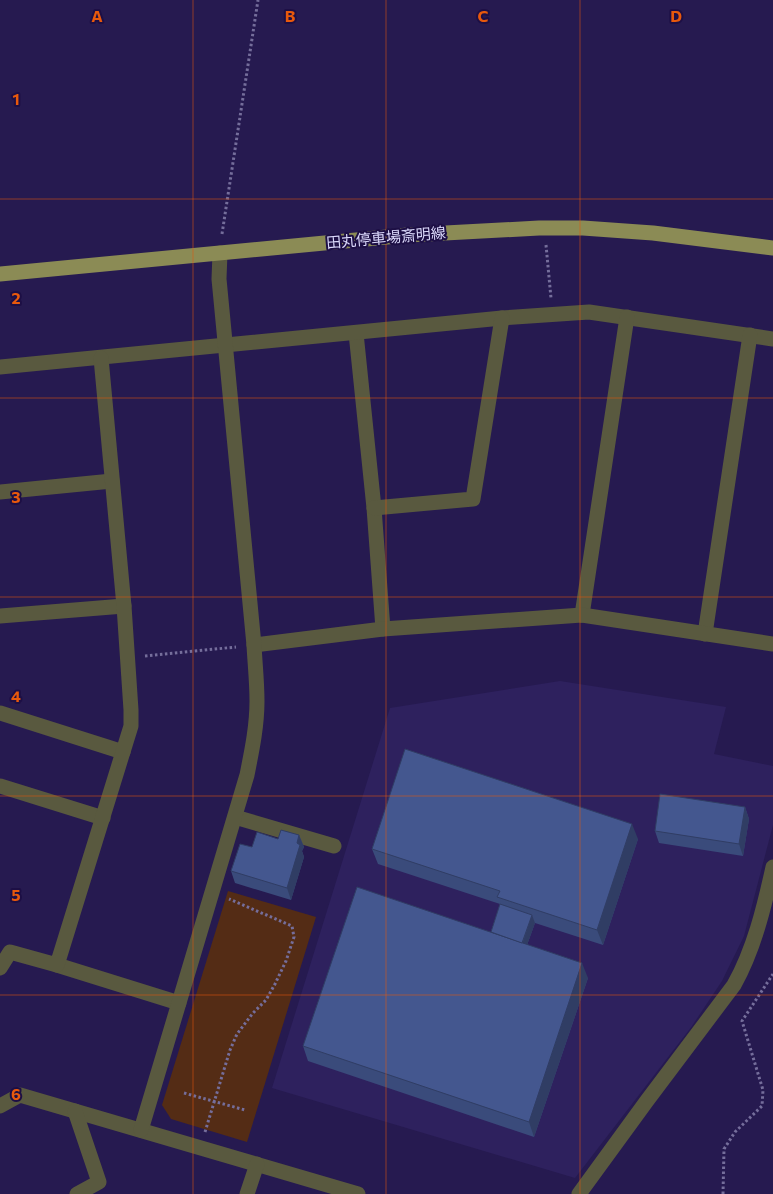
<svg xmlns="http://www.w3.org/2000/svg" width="773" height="1194" font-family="Commissioner,'Noto Sans JP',sans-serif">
  <rect width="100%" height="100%" fill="#261a50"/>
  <path fill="#2e215e" d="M 560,681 L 726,707 L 714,754 L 773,766 L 773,825 L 744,936 L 722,981 L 692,1026 L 575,1178 L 272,1088 L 390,708 Z"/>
  <path fill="#542c15" d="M 228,891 L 316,917 L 247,1142 L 171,1119 L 162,1105 Z"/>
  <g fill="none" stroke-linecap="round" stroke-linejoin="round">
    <g stroke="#756e9b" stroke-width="3" stroke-dasharray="2.5 2.5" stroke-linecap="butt">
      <path d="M 222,234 L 258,0"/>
      <path d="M 546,245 L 551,298"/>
      <path d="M 145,656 L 236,647"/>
      <path d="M 184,1093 L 245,1110"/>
      <path d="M 205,1132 L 230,1050 L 237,1034 L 253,1013 L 266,1000 L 275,984 L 286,961 L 294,937 L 292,926 L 229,899"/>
      <path d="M 723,1194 L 724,1149 L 735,1132 L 762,1106 L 763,1090 L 742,1021 L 773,974"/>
    </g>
    <g stroke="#59593f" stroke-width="15">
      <path d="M 356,333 L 374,508 L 383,629"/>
      <path d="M 0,367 L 502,318 L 589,312 L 773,339"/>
      <path d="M 0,492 L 112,481"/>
      <path d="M 374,508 L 473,499 L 502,318"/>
      <path d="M 582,615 L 627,317"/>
      <path d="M 0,616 L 124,606"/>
      <path d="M 705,634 L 750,335"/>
      <path d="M 254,645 L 383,629 L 582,615 L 773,644"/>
      <path d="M 0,713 L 123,752"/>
      <path d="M 0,786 L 103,818"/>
      <path d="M 235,817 L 334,846"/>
      <path d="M 57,965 L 179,1003"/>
      <path d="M 0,968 L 10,952 L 57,965 L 131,726 L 131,710 L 124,606 L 101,358"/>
      <path d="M 0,1106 L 20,1095 L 358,1194"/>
      <path d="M 75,1111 L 99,1182 L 77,1194"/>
      <path d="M 141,1130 L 247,775 C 252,750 257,726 257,701 C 257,682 255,664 254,645 L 219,279 L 220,253"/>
      <path d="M 247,1194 L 257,1164"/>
      <path d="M 579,1194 L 646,1102 L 734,985 C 754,949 764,908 773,867"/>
    </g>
    <path stroke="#8b8b55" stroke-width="15" d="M 0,274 L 408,235 L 539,228 L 583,228 L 653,233 L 773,248"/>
  </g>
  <g fill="#3a4b7b">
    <path d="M 745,807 L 749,819 L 743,856 L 659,843 L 655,831 Z"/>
    <path d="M 299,835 L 304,847 L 302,851 L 304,857 L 291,900 L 235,883 L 231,871 L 252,847 Z"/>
    <path d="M 638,839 L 603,945 L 535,923 L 527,945 L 588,978 L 534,1137 L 308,1061 L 303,1046 L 491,932 L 500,904 L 378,864 L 372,849 Z"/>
  </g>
  <g fill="#303d64">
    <path d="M 745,807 L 749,819 L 743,856 L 739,844 Z"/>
    <path d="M 632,824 L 638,839 L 603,945 L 597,930 Z"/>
    <path d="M 299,835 L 304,847 L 302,851 L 304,857 L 291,900 L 287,888 Z"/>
    <path d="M 532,915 L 535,923 L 523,956 L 521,948 Z"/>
    <path d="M 582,963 L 588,978 L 534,1137 L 529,1122 Z"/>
  </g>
  <g fill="#44578f" stroke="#303d64">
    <path d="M 405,749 L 632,824 L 597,930 L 497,897 L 500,891 L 372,849 Z"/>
    <path d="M 660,794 L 745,807 L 739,844 L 655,831 Z"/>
    <path d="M 281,830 L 299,835 L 297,843 L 300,845 L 287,888 L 231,871 L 240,844 L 252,847 L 257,832 L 278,839 Z"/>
    <path d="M 357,887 L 582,963 L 529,1122 L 303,1046 Z"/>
    <path d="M 500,904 L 532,915 L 522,943 L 491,932 Z"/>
  </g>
  <path fill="none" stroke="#e8590c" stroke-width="1" stroke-opacity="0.55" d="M 193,0 L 193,1194M 386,0 L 386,1194M 580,0 L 580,1194M 0,199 L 773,199M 0,398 L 773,398M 0,597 L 773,597M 0,796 L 773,796M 0,995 L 773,995"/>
  <g text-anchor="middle" stroke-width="4" stroke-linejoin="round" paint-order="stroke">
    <g font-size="15" fill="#dad8fa" stroke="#1d0f45">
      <text transform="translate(386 238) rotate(-5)" y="5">田丸停車場斎明線</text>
    </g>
  </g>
  <g font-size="16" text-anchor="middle" font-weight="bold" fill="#e8590c" stroke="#1d0f45" stroke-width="4" stroke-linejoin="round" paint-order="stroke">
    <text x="97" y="22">A</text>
    <text x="290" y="22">B</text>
    <text x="483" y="22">C</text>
    <text x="676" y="22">D</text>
    <text x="16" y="105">1</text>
    <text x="16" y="304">2</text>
    <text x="16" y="503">3</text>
    <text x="16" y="702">4</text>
    <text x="16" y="901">5</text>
    <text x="16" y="1100">6</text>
  </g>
</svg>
